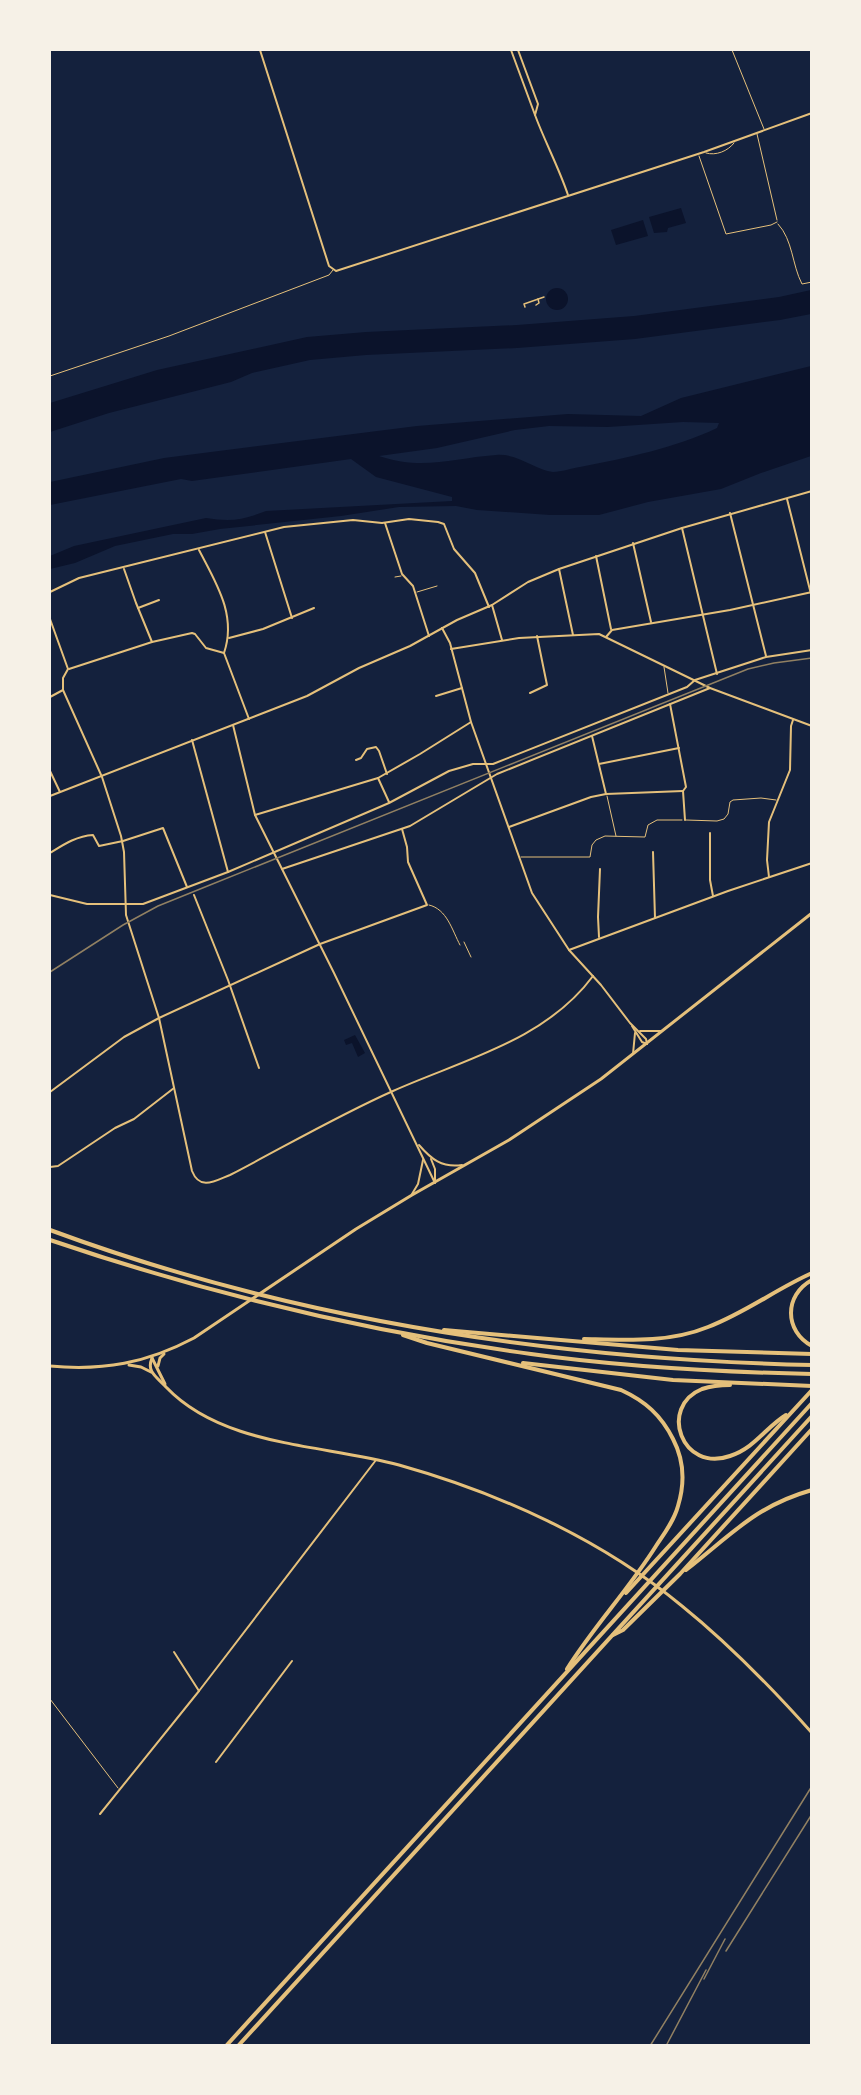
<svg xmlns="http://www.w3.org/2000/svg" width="861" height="2095" font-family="Lato,sans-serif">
  <rect width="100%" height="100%" fill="#14213d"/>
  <g fill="#0b132b" fill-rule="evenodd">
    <path d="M 681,208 L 686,223 L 668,228 L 667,232 L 654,233 L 649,217 Z"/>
    <path d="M 643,220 L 648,236 L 616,245 L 611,230 Z"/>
    <circle cx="557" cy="299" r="11"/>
    <path d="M 811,290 L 811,314 L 780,320 L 635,339 L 517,348 L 366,355 L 310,360 L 252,373 L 231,382 L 109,413 L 50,432 L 50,403 L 157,370 L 307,337 L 366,332 L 517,325 L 634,316 L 779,297 Z"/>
    <path d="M 811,366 L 811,456 L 761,473 L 721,489 L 648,502 L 599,515 L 550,515 L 477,510 L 456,506 L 399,507 L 341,516 L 220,529 L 192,534 L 173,534 L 115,546 L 75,563 L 50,569 L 50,556 L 74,546 L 206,518 C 231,522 243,520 266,511 L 452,501 L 452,497 L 376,477 L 351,459 L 192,481 L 181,479 L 50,505 L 50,482 L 164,458 L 417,426 L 568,414 L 641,416 L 681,398 ZM 683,422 L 719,423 L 717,428 C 675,448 626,458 580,467 C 572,468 561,472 553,472 C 535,470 518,453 496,455 C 453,458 423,471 379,456 L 437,448 L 515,430 L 549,426 L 608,427 Z"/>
    <path d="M 355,1035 L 365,1053 L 358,1057 L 352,1043 L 346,1045 L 344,1040 Z"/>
  </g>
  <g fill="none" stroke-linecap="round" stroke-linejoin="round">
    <g stroke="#e5c07b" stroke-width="1">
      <path d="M 732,50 L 764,129"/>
      <path d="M 757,134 L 777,220"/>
      <path d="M 706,153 C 716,156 728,151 734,143"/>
      <path d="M 699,156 L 726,234 L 771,225 L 777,222"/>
      <path d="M 778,224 C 793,240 792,265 802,284 L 812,282"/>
      <path d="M 50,376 L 169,336 L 329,275 L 333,270"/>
      <path d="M 395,577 L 401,576"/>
      <path d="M 417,592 L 437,586"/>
      <path d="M 664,667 L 668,693"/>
      <path d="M 607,796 L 616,836"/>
      <path d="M 686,820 L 717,821 L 724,819 L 728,814 L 730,802 L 733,800 L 761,798 L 776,800"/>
      <path d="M 521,857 L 590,857 L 592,845 L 596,840 L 605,836 L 645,837 L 648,825 L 657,820 L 682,820"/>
      <path d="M 429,905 C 447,909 452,930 460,945"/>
      <path d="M 464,942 L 471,957"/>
      <path d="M 50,1699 L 118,1788"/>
    </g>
    <g stroke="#e5c07b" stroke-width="1.5">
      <path d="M 536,305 L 539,303 L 538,299"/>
      <path d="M 525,307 L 524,304 L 544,297"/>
    </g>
    <g stroke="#e5c07b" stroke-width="2">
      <path d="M 260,50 L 329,266 L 336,271 L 704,152 L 812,113"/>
      <path d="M 511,50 L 535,115 L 538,104 L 518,50"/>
      <path d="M 535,115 C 545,142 559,168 568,195"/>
      <path d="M 787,499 L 812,598"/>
      <path d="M 730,513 L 766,656"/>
      <path d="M 385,523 L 402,574 L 413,586 L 429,636"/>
      <path d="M 682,528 L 717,674"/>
      <path d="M 265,532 L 292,618"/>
      <path d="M 633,543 L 651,622"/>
      <path d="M 199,550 C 216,583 237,615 224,653"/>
      <path d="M 596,556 L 611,629"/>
      <path d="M 124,569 L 136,603 L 152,642"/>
      <path d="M 559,569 L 573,635"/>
      <path d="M 50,592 L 79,578 L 284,527 L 353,520 L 382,523 L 409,519 L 438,522 L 444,524 L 454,549 L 475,573 L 489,607"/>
      <path d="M 492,605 L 502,640"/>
      <path d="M 138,608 L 159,600"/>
      <path d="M 50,619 L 68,669 L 63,678 L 63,690 L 102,777 L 121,836 L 124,852 L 126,915 L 159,1018 L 192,1171 C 200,1191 215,1181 230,1175 C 284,1147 337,1116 393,1091 C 462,1060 545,1041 593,976"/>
      <path d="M 442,628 L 450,643 L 471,722 L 532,893 L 569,950 L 601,985 L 630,1023 L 646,1039 L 647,1044"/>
      <path d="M 606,637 L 612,630 L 730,610 L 812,592"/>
      <path d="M 229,638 L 263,629 L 314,608"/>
      <path d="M 451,649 L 519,638 L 599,634 L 710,688 L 812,726"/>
      <path d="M 224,653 L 249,719"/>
      <path d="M 69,669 L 152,642 L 192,633 L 195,634 L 206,648 L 224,653"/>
      <path d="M 530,693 L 547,685 L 537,636"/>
      <path d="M 436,696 L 462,688"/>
      <path d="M 50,697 L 63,690"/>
      <path d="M 670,704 L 686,787 L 683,791 L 685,820"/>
      <path d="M 233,725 L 255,815 L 334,973 L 435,1183"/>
      <path d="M 592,736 L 606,794"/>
      <path d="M 192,740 L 228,872"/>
      <path d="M 356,760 L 361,758 L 367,749 L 376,747 L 379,751 L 387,774"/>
      <path d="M 599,764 L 679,748"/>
      <path d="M 50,771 L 60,792"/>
      <path d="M 378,778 L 389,802"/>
      <path d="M 255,815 L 378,778 L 420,754 L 471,722"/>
      <path d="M 509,827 L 591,797 L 606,794 L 683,791"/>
      <path d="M 710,833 L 710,880 L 713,896"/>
      <path d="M 653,852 L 655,918"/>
      <path d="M 50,853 C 63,845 76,836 93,835 L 99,846 L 123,841 L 163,828 L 187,887"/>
      <path d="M 282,869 L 410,826 L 497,774 L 710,688"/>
      <path d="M 769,877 L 767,860 L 769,822 L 790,770 L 791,726 L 793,720"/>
      <path d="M 50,895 L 87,904 L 143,904 L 228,872 L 389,803 L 449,771 L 473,764 L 493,764 L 687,687 L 695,680 L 766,657 L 812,650"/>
      <path d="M 194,895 L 228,980 L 259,1068"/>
      <path d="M 599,937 L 598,917 L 600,869"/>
      <path d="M 569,950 L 728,891 L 812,863"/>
      <path d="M 632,1026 L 642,1042 L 647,1044"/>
      <path d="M 640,1031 L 661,1031"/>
      <path d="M 633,1054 L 635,1033"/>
      <path d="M 50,1092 L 124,1037 L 159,1018 L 320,944 L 427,905 L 408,862 L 407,847 L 402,829"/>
      <path d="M 419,1145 C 431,1159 442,1168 462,1165"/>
      <path d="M 431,1159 L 435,1169 L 435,1180"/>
      <path d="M 50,1167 L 58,1166 L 115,1128 L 134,1119 L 174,1088"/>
      <path d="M 412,1194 L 418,1184 L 423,1160"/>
      <path d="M 174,1652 L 199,1691"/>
      <path d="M 216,1762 L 292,1661"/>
      <path d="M 100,1814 L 199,1691 L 376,1460"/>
    </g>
    <path stroke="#e5c07b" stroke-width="2" d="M 50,796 L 307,696 L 359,668 L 410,646 L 457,620 L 492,605 L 528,582 L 559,569 L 682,528 L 812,491"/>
    <g stroke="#e5c07b" stroke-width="3">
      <path d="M 152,1358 C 146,1372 157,1377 166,1387 C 223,1447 322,1444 399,1465 C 499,1493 601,1539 682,1606 C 729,1644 771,1687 812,1733"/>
      <path d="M 152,1358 L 165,1384"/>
      <path d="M 129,1365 L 141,1367 L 151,1372"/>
      <path d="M 50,1366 C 103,1371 147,1363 194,1338 L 356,1229 L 412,1195 L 509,1140 L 601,1079 L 812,913"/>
      <path d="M 158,1366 L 160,1358 L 164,1354"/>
    </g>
    <g stroke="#e5c07b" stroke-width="4">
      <path d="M 50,1230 C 293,1320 553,1359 812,1365"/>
      <path d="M 50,1240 C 206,1293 367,1332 531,1354 C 624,1367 718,1372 812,1374"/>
      <path d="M 812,1280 C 784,1295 784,1331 812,1346"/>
      <path d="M 444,1330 L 678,1350 L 812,1354"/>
      <path d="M 403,1335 L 427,1343 L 621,1390 C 645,1401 661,1415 673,1439 C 684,1460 685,1483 678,1506 C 674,1521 664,1534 656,1546 C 629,1589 594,1626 567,1669"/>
      <path d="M 584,1339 C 625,1340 669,1343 708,1327 C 745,1313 776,1289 812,1273"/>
      <path d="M 523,1363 L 673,1380 L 812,1386"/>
      <path d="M 730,1385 C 720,1385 711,1386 702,1389 C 658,1407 682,1473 730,1456 C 755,1448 766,1427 786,1415"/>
      <path d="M 686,1570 C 730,1536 755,1506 812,1490"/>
      <path d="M 626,1593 L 812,1390"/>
      <path d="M 613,1635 L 623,1630 L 680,1574 L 812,1429"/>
      <path d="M 226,2046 L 812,1403"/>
      <path d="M 238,2046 L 812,1416"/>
    </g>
    <g stroke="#918062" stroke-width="1.5">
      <path d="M 50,972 L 123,925 L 158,906 L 210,885 L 748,669 L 774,663 L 812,658"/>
      <path d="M 726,1951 L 812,1814"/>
      <path d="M 704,1979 L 725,1939"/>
      <path d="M 650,2046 L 812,1786"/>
      <path d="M 666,2046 L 706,1970"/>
    </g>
  </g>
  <rect width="861" height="2095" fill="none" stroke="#f6f1e7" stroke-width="102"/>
</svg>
